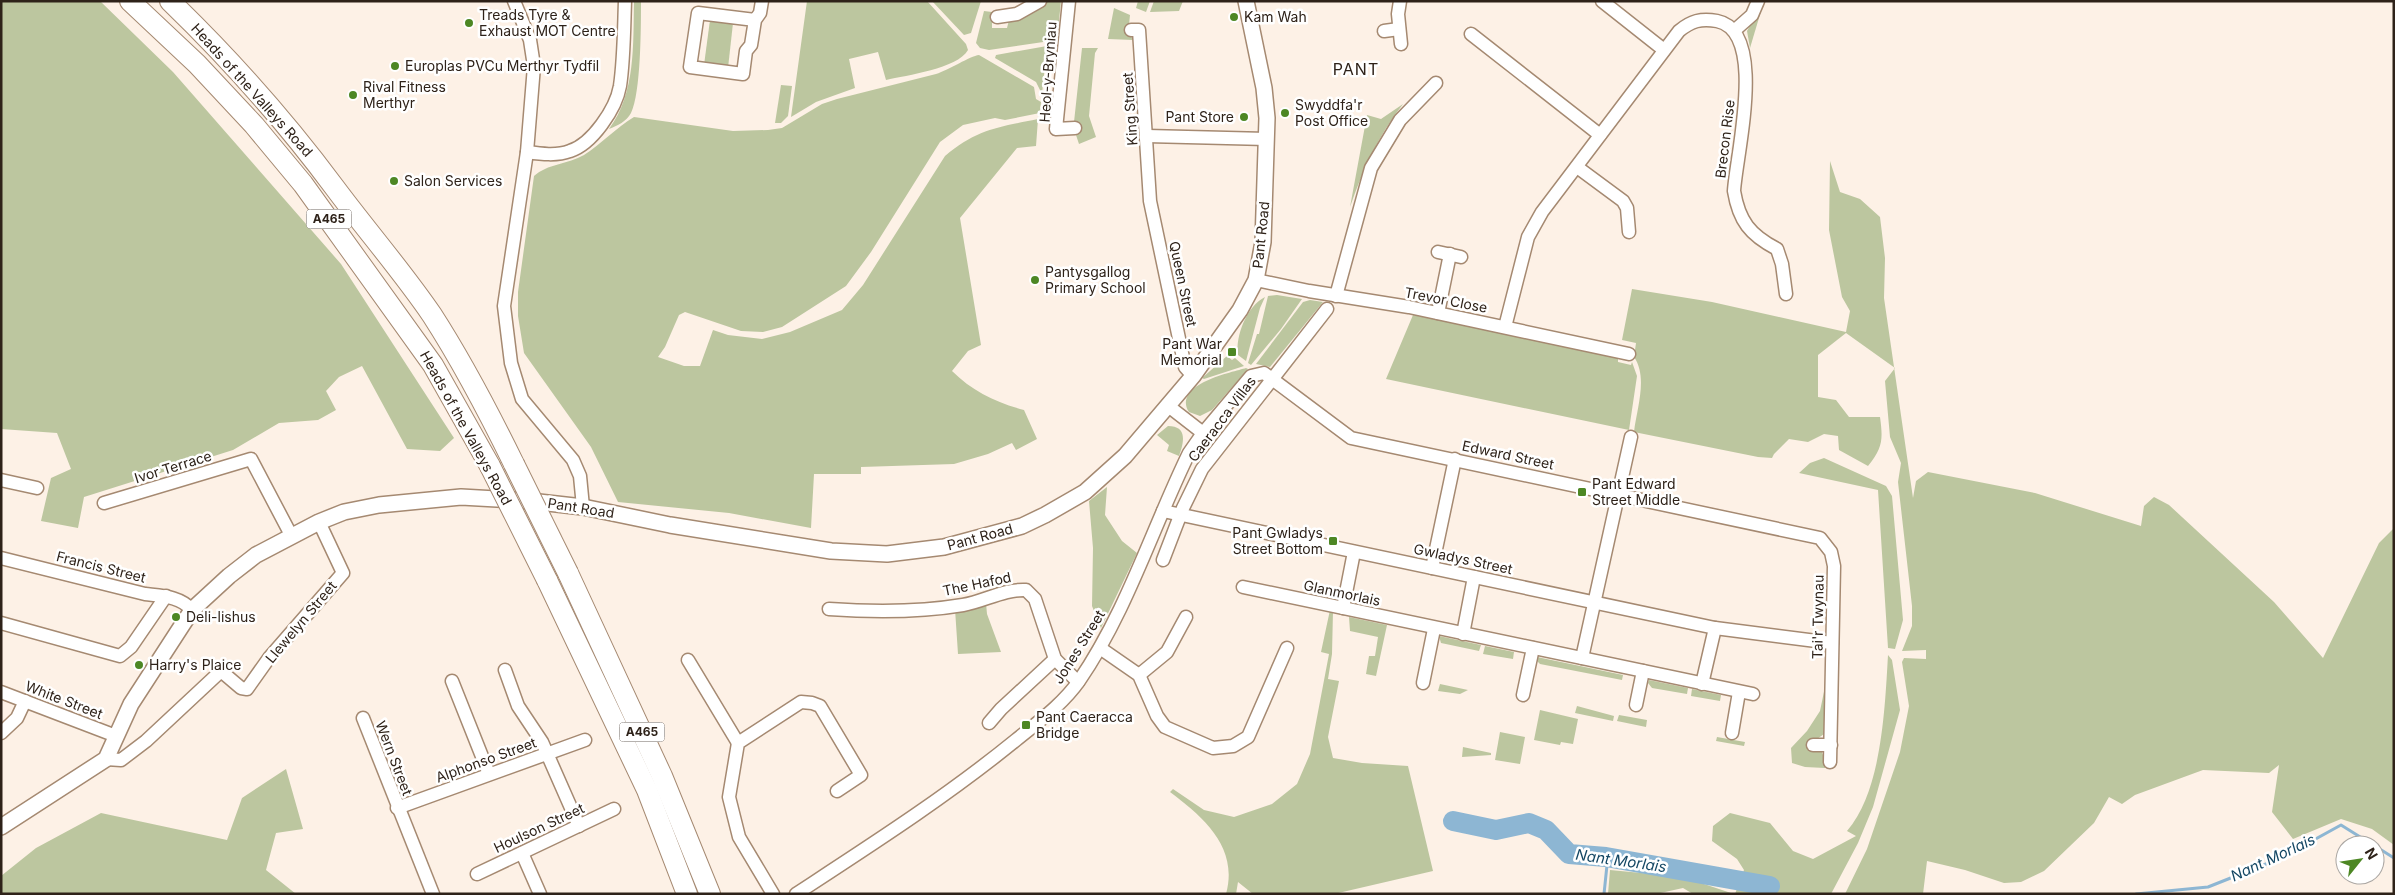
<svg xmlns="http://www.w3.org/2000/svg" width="2395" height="895" font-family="Inter,sans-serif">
  <rect width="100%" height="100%" fill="#fdf1e6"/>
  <g fill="#bcc69f">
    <path d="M 1,1 L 100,1 L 173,72 L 341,264 L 454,438 L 440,451 L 407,449 L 362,366 L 339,377 L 326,391 L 336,410 L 318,420 L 279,423 L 233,450 L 84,497 L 78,528 L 41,521 L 51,478 L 71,469 L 57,433 L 1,429 Z"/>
    <path d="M 634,1 L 641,1 C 641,26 641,93 631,113 C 627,121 617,126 609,129 C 636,93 633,44 634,1 Z"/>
    <path d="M 807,1 L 927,1 L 966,44 L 968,50 C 957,69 907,75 886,80 L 878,52 L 849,59 L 855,88 L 816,102 L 791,117 Z"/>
    <path d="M 932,1 L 981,1 L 971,33 L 964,35 Z"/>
    <path d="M 1046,1 L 1061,1 L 1057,40 L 989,50 L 980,48 L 976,43 L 984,11 L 992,12 L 992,28 L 1007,28 L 1009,20 Z"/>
    <path d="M 1138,1 L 1150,1 L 1146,12 L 1136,8 Z"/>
    <path d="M 1154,1 L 1183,1 L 1179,11 L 1150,12 Z"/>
    <path d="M 1764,1 L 1750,48 L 1747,31 Z"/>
    <path d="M 1114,8 L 1130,15 L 1129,25 L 1125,26 L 1125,34 L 1131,36 L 1133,40 L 1108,39 Z"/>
    <path d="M 710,20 L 733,23 L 728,68 L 704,65 Z"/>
    <path d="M 1047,46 L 1042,94 L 1036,82 L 995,58 L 996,55 Z"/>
    <path d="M 1082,48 L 1098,48 L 1095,53 L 1089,116 L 1096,137 L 1079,144 L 1075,132 L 1080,129 L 1078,121 L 1074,122 Z"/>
    <path d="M 979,55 L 1034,87 L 1036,99 L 1041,102 L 1040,113 L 1005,120 L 995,118 L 963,125 L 940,142 L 871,252 L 846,286 L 782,327 L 763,332 L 741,331 L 685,312 L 679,315 L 665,347 L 658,357 L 684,366 L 700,366 L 713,330 L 728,335 L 762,339 L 790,332 L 842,310 L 863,285 L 945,156 C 977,129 999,127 1038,119 L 1036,146 L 1017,148 L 960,218 L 981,345 L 968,351 L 952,371 C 972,391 997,403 1024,410 L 1037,439 L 1016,450 L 1012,443 L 988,454 L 954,464 L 861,467 L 861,474 L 814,474 L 811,528 L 729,513 L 618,502 L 591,447 L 524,353 L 518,316 L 518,292 L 534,176 C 547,164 568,164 584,155 C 601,144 616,128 634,117 L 733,131 L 768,130 L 782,128 L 822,104 L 837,99 L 936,74 C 949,70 970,56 979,55 Z"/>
    <path d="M 781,85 L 792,86 L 788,116 L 781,123 L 775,123 Z"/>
    <path d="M 1403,104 C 1378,136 1363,169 1350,207 L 1367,115 L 1381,119 Z"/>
    <path d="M 1830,161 L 1840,192 L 1860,199 L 1880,217 L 1885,258 L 1884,298 L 1913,498 L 1916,481 L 1928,472 L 2035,493 L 2141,526 L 2144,506 L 2154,497 L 2169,505 L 2274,602 L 2323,658 L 2379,543 L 2394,528 L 2394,845 L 2372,829 L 2341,819 L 2293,839 L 2272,812 L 2279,765 L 2269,773 L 2203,770 L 2135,795 L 2122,804 L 2109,797 L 2094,823 L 2044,871 L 2021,882 L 2004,883 L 1965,870 L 1927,861 L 1923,894 L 1845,894 L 1867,849 L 1900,752 L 1909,706 L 1902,662 L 1904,658 L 1926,659 L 1926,650 L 1902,651 L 1912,626 L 1912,606 L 1898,482 L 1901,463 L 1890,437 L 1885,381 L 1895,368 L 1846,333 L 1818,355 L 1818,397 L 1836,400 L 1849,417 L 1880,417 C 1883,439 1883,448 1868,466 L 1839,450 L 1838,436 L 1824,434 L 1808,442 L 1789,439 L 1774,454 L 1772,458 L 1758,457 L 1634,432 C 1637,408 1648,377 1634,357 L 1636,343 L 1622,340 L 1632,289 L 1712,302 L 1846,332 L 1850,311 L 1842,297 L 1829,230 Z"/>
    <path d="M 1277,295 L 1302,299 L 1281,329 L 1251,365 L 1248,363 L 1257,334 L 1259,334 L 1268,296 Z"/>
    <path d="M 1265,297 L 1260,308 L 1246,361 L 1238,355 C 1235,336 1247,306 1265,297 Z"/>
    <path d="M 1310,300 L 1323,302 L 1270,367 L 1256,364 L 1303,302 Z"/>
    <path d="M 1413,315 L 1614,356 L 1618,358 L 1618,362 L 1631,365 L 1632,362 L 1637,376 L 1629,430 L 1386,379 Z"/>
    <path d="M 1227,356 L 1232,360 L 1235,358 L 1244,366 L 1204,379 L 1202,378 Z"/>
    <path d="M 1246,368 L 1248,369 L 1212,410 L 1200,416 L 1189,412 C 1172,384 1233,372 1246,368 Z"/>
    <path d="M 1168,426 C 1188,426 1184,443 1179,456 L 1167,451 L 1169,445 L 1157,435 Z"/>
    <path d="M 1824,458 L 1886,486 L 1892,496 L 1903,620 L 1895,649 L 1888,648 L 1878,490 L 1799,473 L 1810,463 Z"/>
    <path d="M 1107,487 L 1105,515 L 1122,541 L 1137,553 L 1101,628 L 1092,606 L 1093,548 L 1089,501 Z"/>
    <path d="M 986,603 L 987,614 L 1001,652 L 958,654 L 955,609 Z"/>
    <path d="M 1330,610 L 1333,611 L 1332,654 L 1328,679 L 1339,681 L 1328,737 L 1333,758 L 1362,763 L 1408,766 L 1433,871 L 1334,894 L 1253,894 L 1238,882 L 1236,894 L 1226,894 C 1239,847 1203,817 1170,792 L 1173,789 L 1204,810 L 1234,817 L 1272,804 L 1297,784 L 1310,754 L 1329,654 L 1321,652 Z"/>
    <path d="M 1349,617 L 1387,625 L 1376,676 L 1366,674 L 1369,656 L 1375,656 L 1378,637 L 1350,631 Z"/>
    <path d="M 1439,636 L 1481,645 L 1479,651 L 1441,643 Z"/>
    <path d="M 1485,646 L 1514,652 L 1513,659 L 1483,654 Z"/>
    <path d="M 1888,655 L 1892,660 L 1900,710 L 1873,807 L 1858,843 L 1831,894 L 1735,894 L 1744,870 L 1737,859 L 1712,841 L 1713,826 L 1730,813 L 1770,823 L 1793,851 L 1813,859 L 1856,836 L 1847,831 C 1882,791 1885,707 1888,655 Z"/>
    <path d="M 1537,657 L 1623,675 L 1622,680 L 1540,664 L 1537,661 Z"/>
    <path d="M 1649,680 L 1688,688 L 1687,694 L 1652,688 L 1648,683 Z"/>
    <path d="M 1826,682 L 1824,734 L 1817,739 C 1820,751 1826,756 1825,768 L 1805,767 L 1792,763 L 1791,748 L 1807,731 L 1820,711 Z"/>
    <path d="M 1440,684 L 1468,690 L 1460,694 L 1438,691 Z"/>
    <path d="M 1692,689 L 1721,695 L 1720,701 L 1691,696 Z"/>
    <path d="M 1577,706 L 1614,716 L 1613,721 L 1575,713 Z"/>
    <path d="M 1540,710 L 1578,719 L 1573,744 L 1561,742 L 1560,745 L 1534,740 Z"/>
    <path d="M 1619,715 L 1647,720 L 1646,727 L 1617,721 Z"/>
    <path d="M 1500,732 L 1525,737 L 1520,764 L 1495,760 Z"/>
    <path d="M 1717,737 L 1745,742 L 1744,746 L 1716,741 Z"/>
    <path d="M 1463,747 L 1491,753 L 1491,755 L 1462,757 Z"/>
    <path d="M 286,769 L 303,829 L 276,833 L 266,870 L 296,894 L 1,894 L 1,876 L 36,848 L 101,813 L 227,840 L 242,798 Z"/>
    <path d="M 1610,870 L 1683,877 L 1734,894 L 1693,894 L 1683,888 L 1656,894 L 1608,894 Z"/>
  </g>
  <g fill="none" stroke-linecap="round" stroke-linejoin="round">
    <g stroke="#8db6d3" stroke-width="3">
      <path d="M 2375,846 L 2394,858"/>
      <path d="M 1604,894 L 1607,865 L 1606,857"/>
      <path d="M 2136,894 L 2208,887 L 2281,858 L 2341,825 L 2373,845"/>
    </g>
    <path stroke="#8db6d3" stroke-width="20" d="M 1453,821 L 1496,830 L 1529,823 L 1546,830 L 1569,854 L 1606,857 L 1770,886"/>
    <defs>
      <g id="minor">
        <path d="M 514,1 L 530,40 L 534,66 L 527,152 L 504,306 L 511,363 L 522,399 L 573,460 L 580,476 L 583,507"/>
        <path d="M 1069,1 L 1056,129 L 1075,128"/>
        <path d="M 1400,1 L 1398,14 L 1401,44"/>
        <path d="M 1602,1 L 1664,50"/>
        <path d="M 997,17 L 1017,14 L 1040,1"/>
        <path d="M 755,20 L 698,13 L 690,67 L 743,74 L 746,51 L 751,45 L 755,20 L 760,13 L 762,1"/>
        <path d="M 1131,30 L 1139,30 L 1150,201 L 1185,367 L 1193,376"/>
        <path d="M 1735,30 L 1752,15 L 1758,1"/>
        <path d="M 1384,31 L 1399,29"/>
        <path d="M 1471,34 L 1600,135"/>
        <path d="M 1147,136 L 1267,139"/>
        <path d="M 527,152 C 541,154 557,156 570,151 C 592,144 616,109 620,86 C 624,59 624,29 625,1"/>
        <path d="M 1577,167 L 1623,201 L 1627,208 L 1629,232"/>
        <path d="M 1438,252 L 1461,257"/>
        <path d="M 1256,280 L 1309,291 L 1409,307 L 1629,354"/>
        <path d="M 1336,296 L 1371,168 L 1400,120 L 1436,83"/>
        <path d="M 1438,313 L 1450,254"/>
        <path d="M 1505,327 L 1528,237 L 1542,212 L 1679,31 C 1691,21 1701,18 1717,21 C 1768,31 1736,155 1734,191 C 1739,221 1750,235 1777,249 L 1782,264 L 1786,294"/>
        <path d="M 1167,405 L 1203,433"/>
        <path d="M 1,480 L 37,488"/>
        <path d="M 104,503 L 251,459 L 291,535"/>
        <path d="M 1163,511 L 1715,628 L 1832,643"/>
        <path d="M 1,558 L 145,594 C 161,596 180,596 192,610"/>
        <path d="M 1163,560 L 1183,508 L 1202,469 L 1327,309"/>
        <path d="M 1432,568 L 1455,459"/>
        <path d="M 1243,587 L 1753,694"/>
        <path d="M 1343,608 L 1354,552"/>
        <path d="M 829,609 C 871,612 921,612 963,605 C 985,601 1004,589 1026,590 L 1035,599 L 1055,659 L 1078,682"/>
        <path d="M 1,623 L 120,656 L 131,647 L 166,596"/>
        <path d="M 1463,634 L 1474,577"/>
        <path d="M 1100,648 L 1139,675 L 1157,716 L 1165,727 L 1213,748 L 1233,746 L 1248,737 L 1287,648"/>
        <path d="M 1582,658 L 1631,437"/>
        <path d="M 688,660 L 738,743"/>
        <path d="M 505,670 L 518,706 L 542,742 L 579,826"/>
        <path d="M 1139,675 L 1167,652 L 1186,617"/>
        <path d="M 452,681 L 489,774"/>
        <path d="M 1423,683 L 1434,629"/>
        <path d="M 1702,684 L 1715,628"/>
        <path d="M 1,692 L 116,736"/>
        <path d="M 1523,695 L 1533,648"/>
        <path d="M 1636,705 L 1643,671"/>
        <path d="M 363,718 L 433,894"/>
        <path d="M 989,723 L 1001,709 L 1055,659"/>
        <path d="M 1,733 L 17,718 L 25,701"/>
        <path d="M 1732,733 L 1739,692"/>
        <path d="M 1813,745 L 1831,745"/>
        <path d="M 106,759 L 121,760 L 146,741 L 221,671 L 241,688 L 247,689 L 269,658 L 343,573 L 319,522"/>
        <path d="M 397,808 L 585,740"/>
        <path d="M 522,853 L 540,894"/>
        <path d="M 477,874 L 614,809"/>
        <path d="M 773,894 L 739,837 L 729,797 L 738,743 L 801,702 L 812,703 L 820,706 L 861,775 L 837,791"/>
        <path d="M 796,894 C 871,845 946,797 1016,740 C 1038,722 1062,705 1079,681 C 1127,611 1152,529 1189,453 L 1203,433 L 1251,376 L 1264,373 L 1351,438 L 1820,538 L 1831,552 L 1834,566 L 1830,762"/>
      </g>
      <path id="tertiary" d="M 1,827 L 106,759 L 131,704 L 192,610 L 229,576 L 256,555 L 319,522 L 344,512 L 379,505 L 461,497 L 530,501 L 583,507 L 670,525 L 831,551 L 887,554 L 944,547 L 1022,526 L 1045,515 L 1085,492 L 1125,456 L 1193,376 L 1240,310 L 1256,280 L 1263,242 L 1267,118 L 1264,88 L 1246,1"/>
      <g id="trunk">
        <path d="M 130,1 L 197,64 L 254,125 L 303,184 L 433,365 L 490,466"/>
        <path d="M 170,1 C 230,59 286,122 335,188 C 367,231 402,271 432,315 C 463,363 489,413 514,464"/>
        <path d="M 568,573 L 662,776 L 710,894"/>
        <path d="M 547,580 L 647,790 L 687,894"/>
      </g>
    </defs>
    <use href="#minor" stroke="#a58971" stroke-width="15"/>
    <use href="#tertiary" stroke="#a58971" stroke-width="18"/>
    <use href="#trunk" stroke="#a58971" stroke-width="22"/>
    <use href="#minor" stroke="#fff" stroke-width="12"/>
    <use href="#tertiary" stroke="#fff" stroke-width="15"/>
    <use href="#trunk" stroke="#fff" stroke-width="20"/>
    <defs>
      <g id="trunk-bridge">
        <path d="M 514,464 L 568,573"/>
        <path d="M 490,466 L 547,580"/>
      </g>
    </defs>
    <use href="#trunk-bridge" stroke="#a58971" stroke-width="22" stroke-linecap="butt"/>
    <use href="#trunk-bridge" stroke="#fff" stroke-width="20"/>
  </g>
  <g fill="#4d8724" stroke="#fff" stroke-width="2">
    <circle cx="1234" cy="17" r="5"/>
    <circle cx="469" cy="23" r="5"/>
    <circle cx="395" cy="66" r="5"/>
    <circle cx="353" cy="95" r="5"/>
    <circle cx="1285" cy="113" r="5"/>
    <circle cx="1244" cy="117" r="5"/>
    <circle cx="394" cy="181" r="5"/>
    <circle cx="1035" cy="280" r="5"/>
    <rect x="1227" y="347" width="10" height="10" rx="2.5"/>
    <rect x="1577" y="487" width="10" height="10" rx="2.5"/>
    <rect x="1328" y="536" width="10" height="10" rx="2.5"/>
    <circle cx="176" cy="617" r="5"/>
    <circle cx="139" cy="665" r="5"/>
    <rect x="1021" y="720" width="10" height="10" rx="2.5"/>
  </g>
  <g text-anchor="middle" stroke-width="5" stroke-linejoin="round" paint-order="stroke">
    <g fill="#fff" stroke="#6d645e" stroke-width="1">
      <rect x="306.5" y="209.5" width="45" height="19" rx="4"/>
      <rect x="619.5" y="722.5" width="45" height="19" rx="4"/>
    </g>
    <g font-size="12" font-weight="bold" fill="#2e2219">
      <text x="329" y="223">A465</text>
      <text x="642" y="736">A465</text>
    </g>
    <g font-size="14" fill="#2e2219" stroke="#fff" text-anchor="start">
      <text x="479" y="20">Treads Tyre &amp;<tspan x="479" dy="16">Exhaust MOT Centre</tspan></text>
      <text x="1244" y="22">Kam Wah</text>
      <text x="405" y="71">Europlas PVCu Merthyr Tydfil</text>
      <text x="363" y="92">Rival Fitness<tspan x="363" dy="16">Merthyr</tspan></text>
      <text x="1295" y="110">Swyddfa'r<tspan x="1295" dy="16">Post Office</tspan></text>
      <text x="1234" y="122" text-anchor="end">Pant Store</text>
      <text x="404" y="186">Salon Services</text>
      <text x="1045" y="277">Pantysgallog<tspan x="1045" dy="16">Primary School</tspan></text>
      <text x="1222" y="349" text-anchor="end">Pant War<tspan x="1222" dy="16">Memorial</tspan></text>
      <text x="1592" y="489">Pant Edward<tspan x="1592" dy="16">Street Middle</tspan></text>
      <text x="1323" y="538" text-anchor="end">Pant Gwladys<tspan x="1323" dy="16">Street Bottom</tspan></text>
      <text x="186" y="622">Deli-lishus</text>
      <text x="149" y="670">Harry's Plaice</text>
      <text x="1036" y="722">Pant Caeracca<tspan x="1036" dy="16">Bridge</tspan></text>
    </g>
    <g font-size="14" fill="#2e2219" stroke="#fff">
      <text transform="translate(1048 72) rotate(-86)" y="5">Heol-y-Bryniau</text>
      <text transform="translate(252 90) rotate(48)" y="5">Heads of the Valleys Road</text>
      <text transform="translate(1130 109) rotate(-94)" y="5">King Street</text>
      <text transform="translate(1725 139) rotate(-83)" y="5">Brecon Rise</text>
      <text transform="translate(1261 235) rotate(-84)" y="5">Pant Road</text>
      <text transform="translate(1183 284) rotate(78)" y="5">Queen Street</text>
      <text transform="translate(1446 300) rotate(11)" y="5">Trevor Close</text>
      <text transform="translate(1222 419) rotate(-53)" y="5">Caeracca Villas</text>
      <text transform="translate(466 428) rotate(61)" y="5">Heads of the Valleys Road</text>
      <text transform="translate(1508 455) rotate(12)" y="5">Edward Street</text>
      <text transform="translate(173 467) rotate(-17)" y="5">Ivor Terrace</text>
      <text transform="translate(581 508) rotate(9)" y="5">Pant Road</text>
      <text transform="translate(980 537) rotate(-15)" y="5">Pant Road</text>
      <text transform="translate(1463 559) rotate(12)" y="5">Gwladys Street</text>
      <text transform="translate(101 567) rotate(14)" y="5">Francis Street</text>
      <text transform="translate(977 584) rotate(-12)" y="5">The Hafod</text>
      <text transform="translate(1342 593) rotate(12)" y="5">Glanmorlais</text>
      <text transform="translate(1818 617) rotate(-89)" y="5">Tai'r Twynau</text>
      <text transform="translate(301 622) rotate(-50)" y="5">Llewelyn Street</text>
      <text transform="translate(1079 647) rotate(-58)" y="5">Jones Street</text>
      <text transform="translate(64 700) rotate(21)" y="5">White Street</text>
      <text transform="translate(394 758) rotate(69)" y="5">Wern Street</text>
      <text transform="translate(486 760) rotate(-20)" y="5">Alphonso Street</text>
      <text transform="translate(539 828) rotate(-25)" y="5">Houlson Street</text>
    </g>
    <g font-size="15" font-style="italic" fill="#134663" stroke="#fff">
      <text transform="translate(2273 858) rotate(-25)" y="5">Nant Morlais</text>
      <text transform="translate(1621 861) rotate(8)" y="5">Nant Morlais</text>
    </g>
    <g font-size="16" letter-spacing="1" fill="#2e2219" stroke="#fff">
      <text x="1356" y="75">PANT</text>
    </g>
  </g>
  <rect width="2395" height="895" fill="none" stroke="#2e2219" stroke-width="5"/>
  <g transform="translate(2360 860) rotate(60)"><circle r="24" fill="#ffffff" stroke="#aba7a3"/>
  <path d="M0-4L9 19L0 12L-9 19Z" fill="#4d8724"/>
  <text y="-8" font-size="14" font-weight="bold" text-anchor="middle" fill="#2e2219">N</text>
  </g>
</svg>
